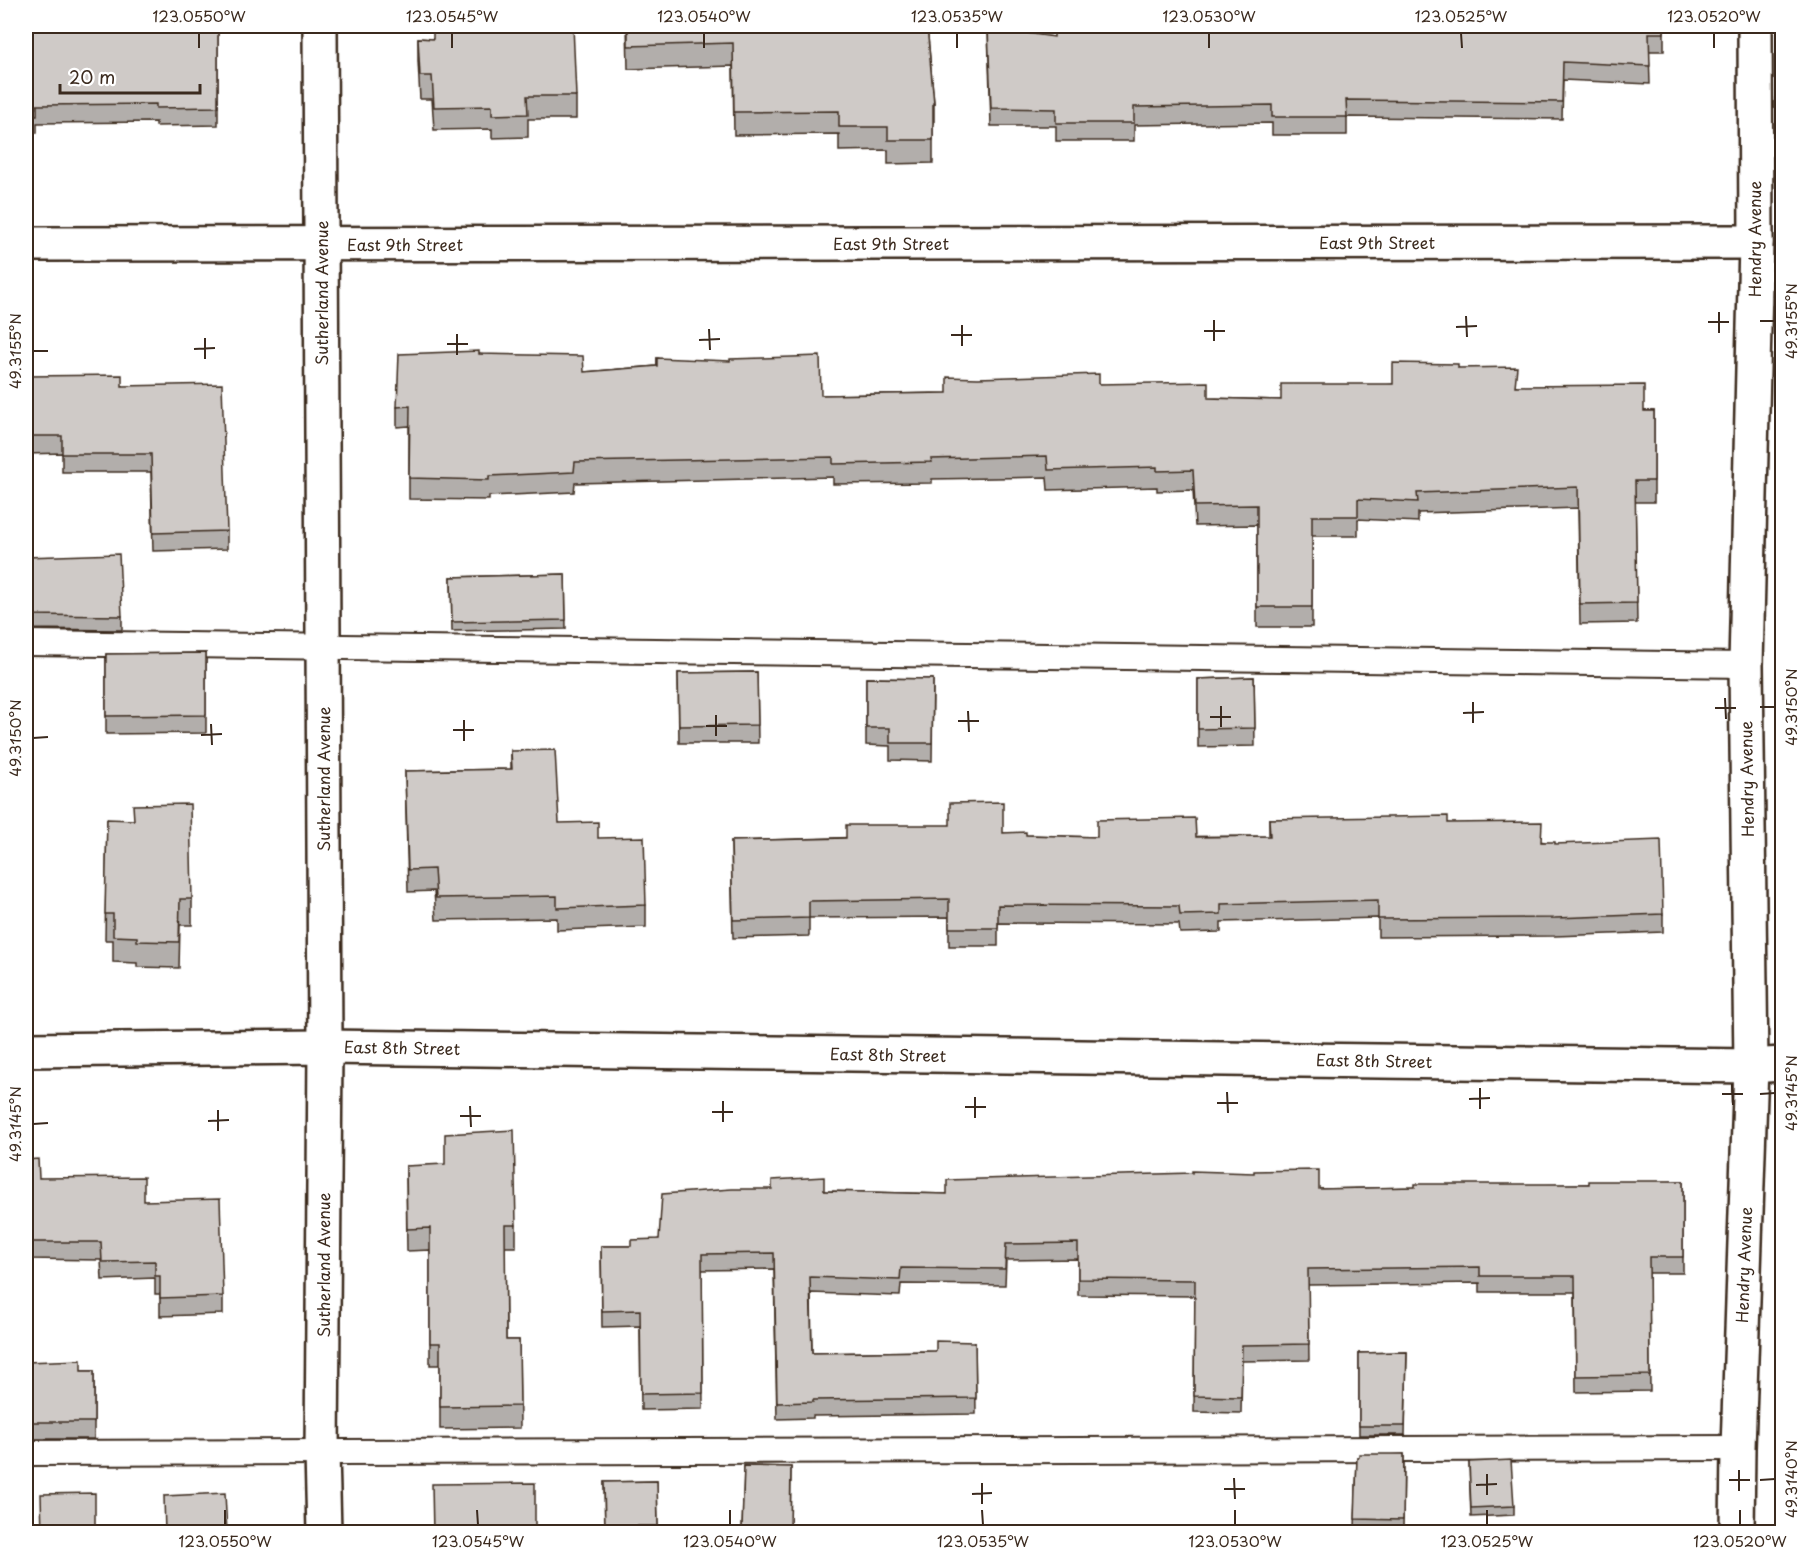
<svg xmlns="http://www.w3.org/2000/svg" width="1808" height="1558" font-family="'Playpen Sans',sans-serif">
  <rect width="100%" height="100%" fill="#fff"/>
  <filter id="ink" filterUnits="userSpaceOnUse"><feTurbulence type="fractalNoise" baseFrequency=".0167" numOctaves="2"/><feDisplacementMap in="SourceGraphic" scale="12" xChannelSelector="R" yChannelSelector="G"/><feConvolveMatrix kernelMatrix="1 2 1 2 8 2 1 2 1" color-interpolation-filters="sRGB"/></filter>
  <g filter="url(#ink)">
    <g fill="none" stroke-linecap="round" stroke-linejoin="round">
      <defs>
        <g id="lane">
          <path d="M 26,643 L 1746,665"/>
          <path d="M 26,1453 L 1738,1448"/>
        </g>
        <g id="street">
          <path d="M 320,26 L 325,1047 L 322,1453 L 324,1532"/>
          <path d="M 26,244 L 1756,242"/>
          <path d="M 26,1050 L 325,1047 L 1751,1066 L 1782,1064"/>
          <path d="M 1737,1532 L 1738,1448 L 1751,1066 L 1746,665 L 1756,242 L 1755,26"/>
        </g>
      </defs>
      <use href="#lane" stroke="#3b2a1e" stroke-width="28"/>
      <use href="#street" stroke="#3b2a1e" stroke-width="38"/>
      <use href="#lane" stroke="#fff" stroke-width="24"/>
      <use href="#street" stroke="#fff" stroke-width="33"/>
    </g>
    <g fill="#b2aeab" stroke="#3b2a1e" stroke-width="1.5">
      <path d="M 218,26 L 218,125 L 156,126 L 156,122 L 37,123 L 37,133 L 26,133 L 26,28 Z"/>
      <path d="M 627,26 L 927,26 L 934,103 L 934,126 L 933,126 L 933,163 L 888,164 L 888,150 L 839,151 L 839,134 L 734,135 L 733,66 L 628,69 Z"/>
      <path d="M 1664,26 L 1664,51 L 1649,51 L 1650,84 L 1563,80 L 1562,119 L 1347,117 L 1347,135 L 1272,135 L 1272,123 L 1134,125 L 1134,141 L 1056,141 L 1056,126 L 991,126 L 988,28 L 1054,37 Z"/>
      <path d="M 418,38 L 433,39 L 576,96 L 576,119 L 528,119 L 528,137 L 492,138 L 492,129 L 434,130 L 432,99 L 420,99 L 418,61 Z"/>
      <path d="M 479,354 L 584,372 L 657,366 L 657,358 L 821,395 L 947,393 L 1099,384 L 1208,398 L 1281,400 L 1393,384 L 1458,368 L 1517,386 L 1644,411 L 1654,411 L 1654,502 L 1635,502 L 1637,623 L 1580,624 L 1578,508 L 1418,513 L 1418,522 L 1358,519 L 1358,536 L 1312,536 L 1312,627 L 1257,627 L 1257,525 L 1195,526 L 1193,490 L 1157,491 L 1157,487 L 1048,490 L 1047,477 L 932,479 L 932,483 L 833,484 L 833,477 L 575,483 L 574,492 L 489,496 L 489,500 L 409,499 L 409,426 L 397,427 L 397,407 Z"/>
      <path d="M 26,376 L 122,386 L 227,531 L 227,549 L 153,551 L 151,472 L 62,472 L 62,453 L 26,454 Z"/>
      <path d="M 26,557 L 122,616 L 122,630 L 26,629 Z"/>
      <path d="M 565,574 L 566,629 L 452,631 L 451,577 Z"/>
      <path d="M 206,653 L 206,733 L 106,734 L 106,654 Z"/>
      <path d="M 757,672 L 758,743 L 679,743 L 678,673 Z"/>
      <path d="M 1254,677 L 1255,746 L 1198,747 L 1198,679 Z"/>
      <path d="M 866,678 L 933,679 L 932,761 L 890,760 L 890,746 L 866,745 Z"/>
      <path d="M 511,751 L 559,823 L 598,838 L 646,905 L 646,927 L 557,930 L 557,918 L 436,920 L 434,891 L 408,892 L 405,771 L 511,769 Z"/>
      <path d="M 107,819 L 192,899 L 192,925 L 180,925 L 179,968 L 137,967 L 137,963 L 113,962 L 113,940 L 105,940 Z"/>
      <path d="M 1269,819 L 1448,823 L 1555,844 L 1663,914 L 1663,932 L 1555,936 L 1378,937 L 1378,918 L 1221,922 L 1221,932 L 1180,933 L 1179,924 L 998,923 L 998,946 L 949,946 L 949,917 L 809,918 L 809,936 L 733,938 L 731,841 L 1003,833 L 1026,835 L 1097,837 L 1269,836 Z"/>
      <path d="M 26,1160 L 39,1178 L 144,1201 L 223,1296 L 223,1314 L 160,1316 L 160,1294 L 155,1294 L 155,1278 L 102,1280 L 101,1260 L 26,1259 Z"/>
      <path d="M 406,1166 L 516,1225 L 516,1247 L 505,1247 L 506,1340 L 519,1340 L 520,1428 L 440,1429 L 440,1365 L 430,1365 L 430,1250 L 407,1251 Z"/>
      <path d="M 1683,1181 L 1683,1273 L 1649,1273 L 1650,1391 L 1576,1392 L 1575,1292 L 1480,1292 L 1480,1283 L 1308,1285 L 1309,1360 L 1242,1361 L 1241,1413 L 1194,1412 L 1195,1296 L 1078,1295 L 1078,1259 L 1006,1260 L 1005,1285 L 901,1284 L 900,1296 L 811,1293 L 812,1353 L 936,1351 L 975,1342 L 976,1414 L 813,1416 L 813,1418 L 777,1419 L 774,1269 L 702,1270 L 703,1409 L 641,1410 L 640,1326 L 602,1327 L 601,1246 L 631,1246 L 659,1239 L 824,1191 L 947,1194 L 1319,1189 L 1589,1184 Z"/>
      <path d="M 1407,1352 L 1405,1435 L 1359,1435 L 1359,1353 Z"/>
      <path d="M 26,1362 L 81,1371 L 94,1371 L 94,1439 L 26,1439 Z"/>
      <path d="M 1404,1454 L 1403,1529 L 1355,1529 L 1357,1457 Z"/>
      <path d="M 1469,1462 L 1514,1506 L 1514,1515 L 1471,1517 Z"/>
      <path d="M 744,1466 L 791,1467 L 790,1533 L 742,1533 Z"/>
      <path d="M 657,1481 L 658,1533 L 605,1533 L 604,1482 Z"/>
    </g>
    <g fill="#cfcac7" stroke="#3b2a1e" stroke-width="1.5">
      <path d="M 48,26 L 218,26 L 218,107 L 156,108 L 156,104 L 37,105 L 37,115 L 26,115 L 26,28 L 48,28 Z"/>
      <path d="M 433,26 L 573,26 L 576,96 L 527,96 L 528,114 L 492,115 L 492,106 L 434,107 L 432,76 L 420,76 L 418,38 L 433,39 Z"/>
      <path d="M 628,26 L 927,26 L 934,103 L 933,103 L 933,140 L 888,140 L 888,127 L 839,127 L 839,111 L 734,112 L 733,43 L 628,46 Z"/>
      <path d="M 1054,26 L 1664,26 L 1664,33 L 1649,33 L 1650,66 L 1563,62 L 1562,102 L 1346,100 L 1347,117 L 1272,117 L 1272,105 L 1134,107 L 1134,123 L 1056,123 L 1056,109 L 991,108 L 988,28 L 1054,37 Z"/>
      <path d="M 479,351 L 479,354 L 583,356 L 584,372 L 657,366 L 657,358 L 730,361 L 730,359 L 820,356 L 821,395 L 947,393 L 947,377 L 978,378 L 1099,374 L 1099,384 L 1208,382 L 1208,398 L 1281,400 L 1281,384 L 1393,384 L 1393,363 L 1458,364 L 1458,368 L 1517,367 L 1515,386 L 1644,385 L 1644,411 L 1654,411 L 1654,481 L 1635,481 L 1637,603 L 1580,604 L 1578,487 L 1417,493 L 1418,502 L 1358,499 L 1358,516 L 1312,516 L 1312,607 L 1257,607 L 1257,505 L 1195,506 L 1193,470 L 1157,471 L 1157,467 L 1048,470 L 1047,456 L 931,459 L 932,462 L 833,464 L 833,457 L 575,462 L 574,472 L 489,476 L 489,480 L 409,478 L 410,406 L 397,407 L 399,354 Z"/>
      <path d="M 122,375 L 122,386 L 222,384 L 227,531 L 153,533 L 151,454 L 62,454 L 62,436 L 26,436 L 26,376 Z"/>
      <path d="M 119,554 L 122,616 L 26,615 L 26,557 Z"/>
      <path d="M 565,574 L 566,620 L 452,622 L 451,577 Z"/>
      <path d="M 206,653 L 206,715 L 106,716 L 106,654 Z"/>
      <path d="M 757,672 L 758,725 L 679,726 L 678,673 Z"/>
      <path d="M 1254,677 L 1255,728 L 1198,729 L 1198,679 Z"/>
      <path d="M 866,678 L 933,679 L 932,743 L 890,743 L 890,728 L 866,728 Z"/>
      <path d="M 555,750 L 559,823 L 598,822 L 598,838 L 644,837 L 646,905 L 557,908 L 557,896 L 436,898 L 434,869 L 408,870 L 405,771 L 512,769 L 511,751 Z"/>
      <path d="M 1003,802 L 1003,833 L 1026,832 L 1026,835 L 1097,837 L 1097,820 L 1195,818 L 1196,837 L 1270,836 L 1269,819 L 1448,816 L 1448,823 L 1542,822 L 1541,842 L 1555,842 L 1555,844 L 1661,840 L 1663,914 L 1555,918 L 1378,919 L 1378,900 L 1221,904 L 1221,914 L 1180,915 L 1179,906 L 998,905 L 998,928 L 949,928 L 949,899 L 809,901 L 809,918 L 733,920 L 731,841 L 846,838 L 846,825 L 950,825 L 950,803 Z"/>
      <path d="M 190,804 L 192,899 L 180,899 L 179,942 L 137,941 L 137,937 L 113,936 L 113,914 L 105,914 L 107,819 L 134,820 L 133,805 Z"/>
      <path d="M 514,1130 L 516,1225 L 505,1225 L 506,1340 L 519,1340 L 520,1406 L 440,1407 L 440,1343 L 430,1343 L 430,1228 L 407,1229 L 406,1166 L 445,1164 L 445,1134 Z"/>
      <path d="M 38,1159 L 39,1178 L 144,1177 L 144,1201 L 220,1199 L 223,1296 L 160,1298 L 160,1276 L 155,1276 L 155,1261 L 102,1262 L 101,1242 L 26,1242 L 26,1160 Z"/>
      <path d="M 1319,1170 L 1319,1189 L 1415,1187 L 1415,1184 L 1589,1184 L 1589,1181 L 1683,1181 L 1683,1257 L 1649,1257 L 1650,1375 L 1576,1376 L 1575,1276 L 1480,1276 L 1480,1267 L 1308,1269 L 1309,1344 L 1242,1345 L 1241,1397 L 1194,1396 L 1195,1280 L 1078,1279 L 1078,1243 L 1006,1244 L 1005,1269 L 901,1268 L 900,1280 L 810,1277 L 812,1353 L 936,1351 L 936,1341 L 975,1342 L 976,1398 L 813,1400 L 813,1402 L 777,1403 L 774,1253 L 702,1254 L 703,1393 L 641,1394 L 640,1310 L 602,1311 L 601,1246 L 631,1246 L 631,1240 L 659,1239 L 662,1194 L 732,1189 L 772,1189 L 772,1180 L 824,1177 L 824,1191 L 947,1194 L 947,1180 L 1192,1173 L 1192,1171 L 1254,1173 L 1254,1171 Z"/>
      <path d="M 1407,1352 L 1405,1426 L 1359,1426 L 1359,1353 Z"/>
      <path d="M 81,1360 L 81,1371 L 94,1371 L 94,1422 L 26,1422 L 26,1362 Z"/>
      <path d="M 1359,1454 L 1404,1454 L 1403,1520 L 1355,1519 L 1357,1457 L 1359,1457 Z"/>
      <path d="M 1511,1460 L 1514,1506 L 1471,1508 L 1469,1462 Z"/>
      <path d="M 744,1466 L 791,1467 L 790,1529 L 742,1529 Z"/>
      <path d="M 657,1481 L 658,1526 L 605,1526 L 604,1482 Z"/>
      <path d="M 535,1483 L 535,1533 L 433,1533 L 432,1484 Z"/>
      <path d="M 95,1493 L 95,1533 L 42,1533 L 41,1494 Z"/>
      <path d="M 225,1493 L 227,1533 L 165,1533 L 164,1496 Z"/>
    </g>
  </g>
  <path fill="none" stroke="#3b2a1e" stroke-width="2" d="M 199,33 L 199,48M 452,33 L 452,48M 704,33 L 704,48M 957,33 L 957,48M 1209,33 L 1209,48M 1461,33 L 1462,48M 1714,33 L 1714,48M 1719,312 L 1719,333M 1466,316 L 1467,337M 1214,320 L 1214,341M 1760,321 L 1775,321M 1708,322 L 1729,322M 962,325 L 962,346M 1456,327 L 1477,326M 709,329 L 710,350M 1204,331 L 1225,331M 457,334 L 457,355M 951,335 L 972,335M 205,338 L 205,359M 699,340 L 720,339M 447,344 L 468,344M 194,349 L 215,348M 33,351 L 48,351M 1725,698 L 1726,719M 1473,702 L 1473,723M 1221,706 L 1221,727M 1760,707 L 1775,707M 1715,708 L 1736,708M 968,711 L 969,732M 1463,713 L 1484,712M 716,715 L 716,736M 1210,717 L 1231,717M 464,720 L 464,741M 958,721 L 979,721M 211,724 L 212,745M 706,726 L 727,726M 453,730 L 474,730M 201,735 L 222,734M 33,738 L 48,737M 1732,1084 L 1733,1105M 1480,1088 L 1480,1109M 1227,1092 L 1228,1113M 1722,1094 L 1743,1094M 1760,1094 L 1775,1093M 975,1097 L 975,1118M 1469,1099 L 1490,1098M 723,1101 L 723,1122M 1217,1103 L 1238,1103M 470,1106 L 471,1127M 965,1107 L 986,1107M 218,1110 L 218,1131M 712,1112 L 733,1112M 460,1116 L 481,1116M 208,1121 L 229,1120M 33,1124 L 48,1123M 1739,1470 L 1739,1491M 1487,1474 L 1487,1495M 1234,1478 L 1235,1499M 1729,1480 L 1750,1480M 1760,1480 L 1775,1479M 982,1483 L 982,1504M 1476,1485 L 1497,1484M 1224,1489 L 1245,1489M 972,1494 L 992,1493M 225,1510 L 225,1525M 477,1510 L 478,1525M 730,1510 L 730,1525M 982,1510 L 983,1525M 1235,1510 L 1235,1525M 1487,1510 L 1487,1525M 1740,1510 L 1740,1525"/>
  <g text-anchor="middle" stroke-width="6" stroke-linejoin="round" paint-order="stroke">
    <g font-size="16" fill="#3b2a1e" stroke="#fff">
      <text transform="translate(1755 239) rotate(-90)" y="6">Hendry Avenue</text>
      <text x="1377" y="249">East 9th Street</text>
      <text x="891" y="250">East 9th Street</text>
      <text x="405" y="251">East 9th Street</text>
      <text transform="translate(322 293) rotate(-90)" y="6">Sutherland Avenue</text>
      <text transform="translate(324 779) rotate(-90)" y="6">Sutherland Avenue</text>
      <text transform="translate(1747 779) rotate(-91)" y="6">Hendry Avenue</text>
      <text transform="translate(402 1048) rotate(1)" y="6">East 8th Street</text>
      <text transform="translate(888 1055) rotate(1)" y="6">East 8th Street</text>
      <text transform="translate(1374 1061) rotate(1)" y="6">East 8th Street</text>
      <text transform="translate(324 1265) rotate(-90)" y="6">Sutherland Avenue</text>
      <text transform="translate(1744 1265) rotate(-88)" y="6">Hendry Avenue</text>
    </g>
  </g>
  <rect width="1808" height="1558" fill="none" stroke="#fff" stroke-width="66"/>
  <path d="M60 84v9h140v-9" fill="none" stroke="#3b2a1e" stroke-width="3"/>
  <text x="69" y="84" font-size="18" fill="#3b2a1e" stroke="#ffffff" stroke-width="4.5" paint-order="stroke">20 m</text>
  <rect x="33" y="33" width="1742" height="1492" fill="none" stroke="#3b2a1e" stroke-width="2"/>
  <g font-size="15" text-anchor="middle" fill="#3b2a1e">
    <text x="199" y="22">123.0550°W</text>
    <text x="452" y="22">123.0545°W</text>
    <text x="704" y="22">123.0540°W</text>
    <text x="957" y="22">123.0535°W</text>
    <text x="1209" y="22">123.0530°W</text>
    <text x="1461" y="22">123.0525°W</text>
    <text x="1714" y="22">123.0520°W</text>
    <text transform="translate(1792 321) rotate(-90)" y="5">49.3155°N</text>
    <text transform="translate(16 351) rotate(-90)" y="5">49.3155°N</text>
    <text transform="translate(1792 707) rotate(-90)" y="5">49.3150°N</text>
    <text transform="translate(16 738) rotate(-90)" y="5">49.3150°N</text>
    <text transform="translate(1792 1093) rotate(-90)" y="5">49.3145°N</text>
    <text transform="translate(16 1124) rotate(-90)" y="5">49.3145°N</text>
    <text transform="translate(1792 1479) rotate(-90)" y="5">49.3140°N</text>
    <text x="225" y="1547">123.0550°W</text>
    <text x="478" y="1547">123.0545°W</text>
    <text x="730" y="1547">123.0540°W</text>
    <text x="983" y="1547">123.0535°W</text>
    <text x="1235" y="1547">123.0530°W</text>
    <text x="1487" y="1547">123.0525°W</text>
    <text x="1740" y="1547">123.0520°W</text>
  </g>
</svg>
